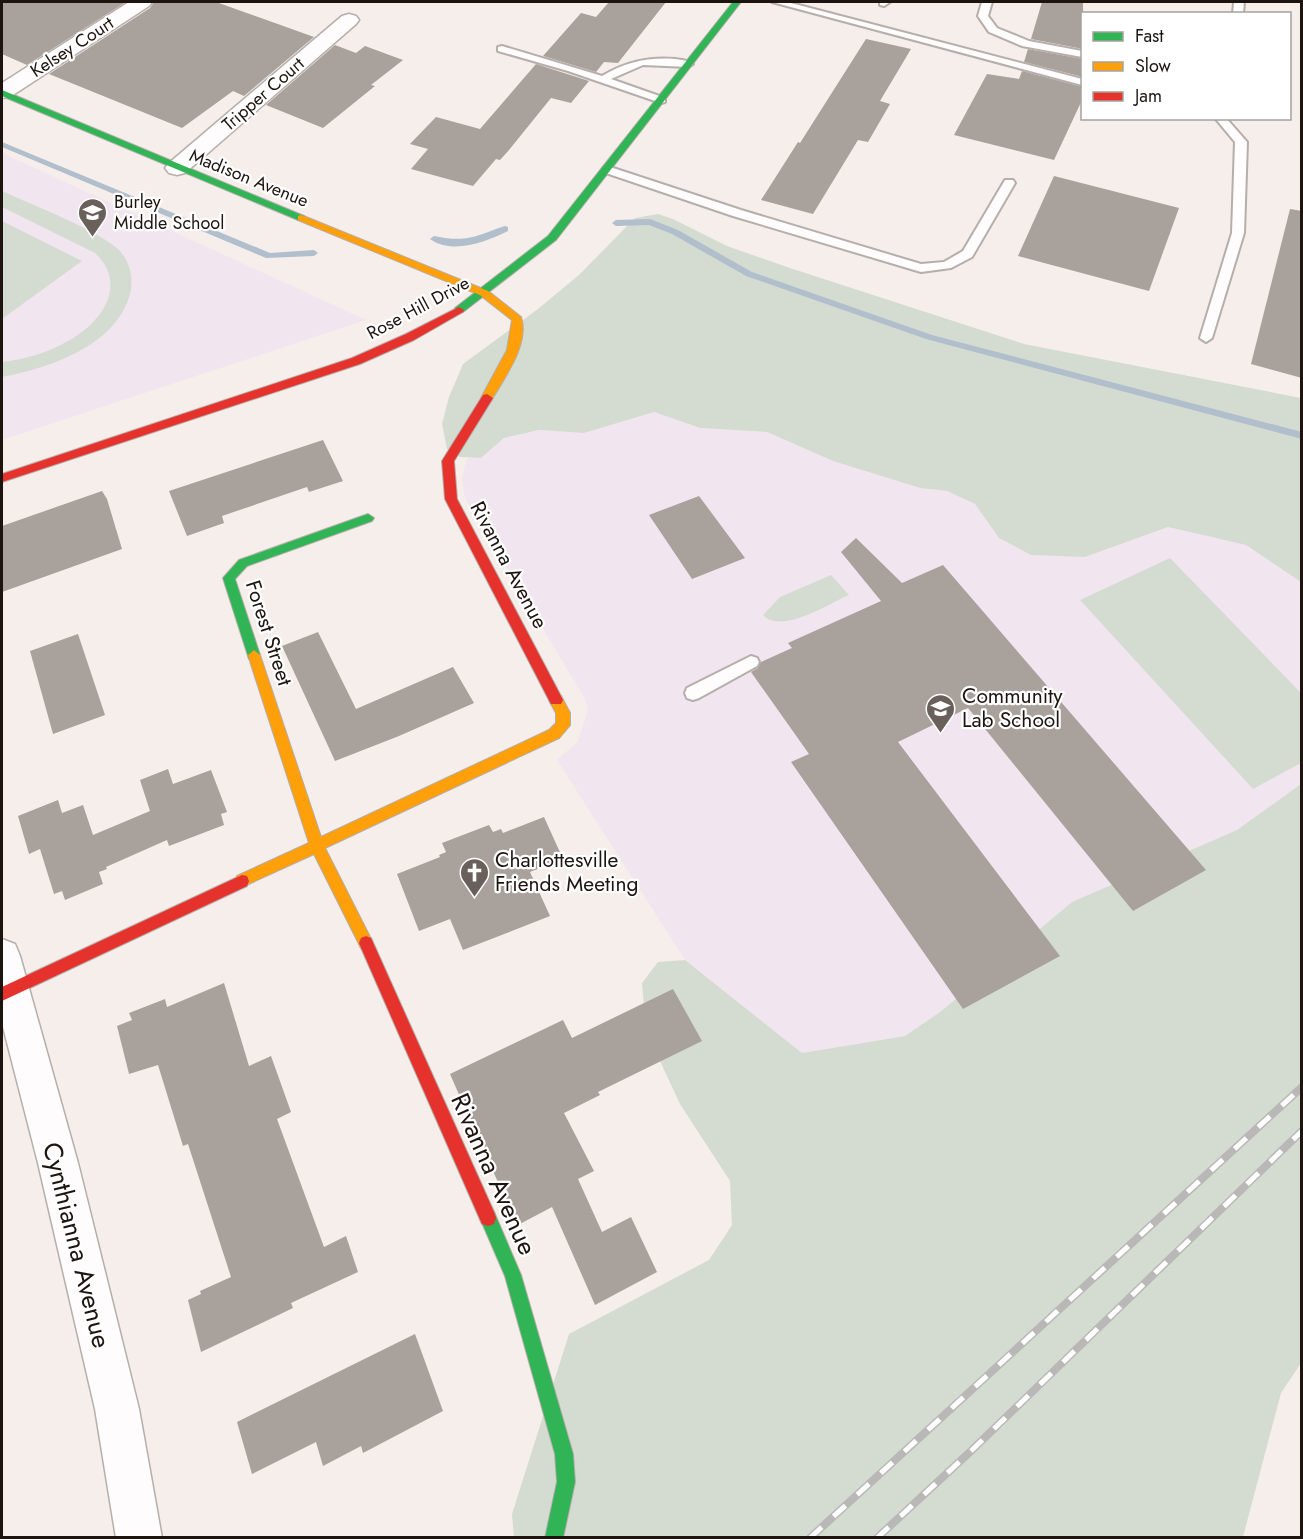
<svg xmlns="http://www.w3.org/2000/svg" width="1303" height="1539" font-family="Jost,sans-serif">
  <rect width="100%" height="100%" fill="#f6eeea"/>
  <g fill="#f1e6f0">
    <path d="M 2,153 L 366,320 L 2,440 Z"/>
    <path d="M 654,412 L 700,428 L 767,432 L 833,461 L 920,488 L 947,491 L 975,504 L 999,538 L 1085,557 L 1168,527 L 1246,545 L 1301,582 L 1301,784 L 1237,830 L 1072,902 L 940,1012 L 905,1036 L 802,1053 L 685,960 L 557,760 L 578,741 L 588,710 L 586,701 L 465,498 L 462,478 L 466,461 L 469,457 L 481,458 L 504,438 L 539,430 L 584,433 Z"/>
  </g>
  <g fill="#d4dcd2">
    <path d="M 2,191 C 30,204 101,231 120,251 C 130,262 134,279 130,294 C 116,346 49,368 2,377 L 2,362 C 25,359 47,353 68,341 C 101,323 129,285 95,253 L 2,207 Z"/>
    <path d="M 658,214 L 673,219 L 727,246 L 793,269 L 1024,344 L 1301,398 L 1301,582 L 1246,545 L 1168,527 L 1085,557 L 1031,555 L 999,538 L 975,504 L 947,491 L 920,488 L 833,461 L 767,432 L 700,428 L 654,412 L 584,433 L 539,430 L 504,438 L 481,458 L 460,457 L 447,449 L 442,424 L 449,397 L 463,364 L 538,309 L 580,274 L 635,218 Z"/>
    <path d="M 2,221 L 82,261 L 2,319 Z"/>
    <path d="M 1170,558 L 1301,693 L 1301,763 L 1253,789 L 1080,600 Z"/>
    <path d="M 831,575 L 849,595 C 828,604 781,635 763,615 L 780,597 Z"/>
    <path d="M 1301,784 L 1301,1363 L 1281,1393 L 1243,1537 L 514,1538 L 512,1514 L 569,1334 L 709,1260 L 732,1225 L 730,1181 L 680,1104 L 646,1031 L 642,983 L 658,962 L 685,960 L 802,1053 L 905,1036 L 940,1012 L 1072,902 L 1237,830 Z"/>
  </g>
  <g fill="none" stroke-linecap="round" stroke-linejoin="round">
    <g fill="#b1becc" fill-rule="evenodd">
      <path d="M 2,142 L 270,253 L 314,250 L 318,253 L 314,256 L 266,258 L 2,147 Z"/>
      <path d="M 650,219 L 678,230 L 752,272 L 932,335 L 1302,432 L 1302,439 L 926,339 L 746,276 L 672,234 L 649,225 L 616,226 L 612,223 L 616,220 Z"/>
      <path d="M 505,226 L 508,227 L 508,231 C 486,242 452,255 430,239 L 434,236 C 468,243 475,236 505,226 Z"/>
    </g>
  </g>
  <g fill="#a9a19b">
    <path d="M 2,2 L 126,2 L 27,65 L 2,54 Z"/>
    <path d="M 154,2 L 216,2 L 314,37 L 244,96 L 233,91 L 182,128 L 49,74 L 150,8 Z"/>
    <path d="M 609,2 L 666,2 L 618,63 L 604,62 L 596,72 L 543,56 L 581,13 L 596,17 Z"/>
    <path d="M 1042,2 L 1083,2 L 1083,49 L 1031,39 Z"/>
    <path d="M 866,39 L 911,49 L 880,101 L 890,104 L 868,142 L 858,140 L 813,214 L 761,200 L 798,142 L 800,143 Z"/>
    <path d="M 335,45 L 356,53 L 365,46 L 403,60 L 371,85 L 375,86 L 323,128 L 266,105 Z"/>
    <path d="M 1028,49 L 1083,59 L 1083,77 L 1024,62 Z"/>
    <path d="M 536,64 L 589,81 L 571,103 L 551,98 L 509,150 L 500,160 L 496,159 L 473,186 L 411,169 L 428,149 L 410,144 L 436,117 L 480,129 Z"/>
    <path d="M 1022,71 L 1083,87 L 1083,98 L 1054,160 L 954,135 L 987,74 L 1019,79 Z"/>
    <path d="M 1054,176 L 1179,208 L 1149,291 L 1018,256 Z"/>
    <path d="M 1290,209 L 1302,211 L 1302,378 L 1251,364 Z"/>
    <path d="M 323,440 L 343,481 L 309,492 L 307,487 L 222,516 L 224,523 L 187,536 L 169,491 Z"/>
    <path d="M 102,491 L 107,499 L 122,549 L 2,592 L 2,526 Z"/>
    <path d="M 699,496 L 745,558 L 692,579 L 649,515 Z"/>
    <path d="M 856,538 L 902,583 L 943,565 L 1206,870 L 1133,911 L 968,708 L 898,742 L 1060,956 L 963,1009 L 791,762 L 809,754 L 751,672 L 758,668 L 761,662 L 792,648 L 788,643 L 881,601 L 841,552 Z"/>
    <path d="M 318,632 L 356,709 L 453,667 L 474,703 L 399,736 L 335,761 L 282,646 Z"/>
    <path d="M 78,634 L 105,715 L 53,734 L 30,651 Z"/>
    <path d="M 168,769 L 173,784 L 211,770 L 227,812 L 221,814 L 224,825 L 169,846 L 167,840 L 106,867 L 107,869 L 99,872 L 103,884 L 65,900 L 62,891 L 54,894 L 40,849 L 29,854 L 18,816 L 58,800 L 62,813 L 83,805 L 93,835 L 150,811 L 140,780 Z"/>
    <path d="M 544,817 L 563,859 L 530,872 L 550,916 L 463,950 L 450,919 L 419,931 L 397,874 L 440,857 L 439,855 L 446,852 L 442,843 L 489,825 L 493,832 L 501,829 L 503,833 Z"/>
    <path d="M 224,983 L 249,1066 L 271,1056 L 291,1112 L 277,1119 L 324,1247 L 346,1236 L 358,1272 L 291,1303 L 293,1308 L 201,1352 L 188,1300 L 201,1294 L 200,1291 L 231,1277 L 188,1144 L 183,1146 L 158,1065 L 129,1074 L 117,1026 L 132,1020 L 129,1013 L 165,999 L 167,1007 Z"/>
    <path d="M 673,989 L 702,1041 L 598,1092 L 600,1095 L 564,1113 L 594,1171 L 578,1179 L 602,1232 L 631,1217 L 657,1272 L 595,1305 L 552,1207 L 518,1225 L 484,1152 L 450,1074 L 563,1020 L 572,1038 Z"/>
    <path d="M 415,1334 L 443,1411 L 363,1453 L 361,1446 L 323,1466 L 316,1442 L 252,1474 L 237,1422 Z"/>
  </g>
  <g fill="none" stroke-linecap="round" stroke-linejoin="round">
    <defs>
      <g id="lane">
        <path d="M 772,2 L 787,2 L 1082,79 L 1082,85 Z"/>
        <path d="M 880,2 L 890,2 L 884,6 L 880,5 Z"/>
        <path d="M 982,2 L 992,2 L 988,16 L 997,28 L 1029,41 L 1082,51 L 1082,57 L 1022,46 L 989,32 L 978,16 Z"/>
        <path d="M 1234,2 L 1244,2 L 1243,14 L 1233,14 Z"/>
        <path d="M 502,46 L 602,76 C 626,62 648,57 675,59 C 682,60 688,60 693,64 L 688,67 L 643,65 L 611,79 L 665,98 L 665,102 L 661,103 L 568,71 L 498,51 L 498,47 Z"/>
        <path d="M 1215,118 L 1226,118 L 1247,142 L 1244,233 L 1212,338 L 1206,342 L 1200,338 L 1232,233 L 1235,142 Z"/>
        <path d="M 607,166 L 741,210 L 921,264 L 944,262 L 963,251 L 1005,180 L 1013,180 L 1015,183 L 972,257 L 951,268 L 921,272 L 733,216 L 603,172 L 603,168 Z"/>
        <path d="M 751,656 L 757,658 L 759,662 L 757,666 L 699,698 L 693,700 L 687,698 L 685,693 L 687,688 Z"/>
      </g>
      <g id="street">
        <path d="M 129,2 L 152,2 L 149,6 L 10,97 L 2,98 L 2,83 Z"/>
        <path d="M 349,14 L 356,16 L 359,20 L 356,24 L 185,173 L 177,175 L 169,173 L 165,168 L 169,163 L 342,16 Z"/>
        <path d="M 2,939 L 15,944 L 20,956 L 78,1163 L 139,1409 L 162,1538 L 116,1538 L 95,1409 L 38,1163 L 2,1023 Z"/>
      </g>
      <g id="fast">
        <path d="M 733,2 L 741,2 L 556,240 L 463,312 L 455,312 L 455,308 L 548,236 Z"/>
        <path d="M 2,90 L 304,216 L 306,218 L 304,220 L 298,220 L 2,96 Z"/>
        <path d="M 368,514 L 374,518 L 372,521 L 247,566 L 235,579 L 260,655 L 259,659 L 249,659 L 223,578 L 239,560 Z"/>
        <path d="M 488,1210 L 494,1212 L 521,1275 L 573,1454 L 575,1482 L 563,1538 L 545,1538 L 557,1482 L 555,1454 L 505,1276 L 480,1218 L 482,1212 Z"/>
      </g>
      <g id="slow">
        <path d="M 301,215 L 488,291 L 521,317 C 530,344 504,378 491,401 L 483,401 L 481,398 L 507,350 L 512,320 L 480,295 L 298,220 L 298,216 Z"/>
        <path d="M 254,650 L 260,655 L 321,837 L 549,730 L 556,723 L 556,713 L 549,700 L 551,696 L 561,696 L 570,713 L 570,725 L 559,738 L 325,848 L 373,943 L 371,948 L 366,950 L 361,948 L 314,854 L 242,887 L 237,886 L 235,881 L 237,876 L 309,843 L 248,655 Z"/>
      </g>
      <g id="jam">
        <path d="M 459,307 L 464,310 L 463,312 L 414,340 L 360,364 L 2,482 L 2,474 L 352,358 L 406,334 Z"/>
        <path d="M 487,394 L 493,398 L 454,461 L 457,499 L 563,700 L 561,704 L 551,704 L 445,499 L 442,461 L 483,395 Z"/>
        <path d="M 242,875 L 247,876 L 249,881 L 247,886 L 2,1001 L 2,987 Z"/>
        <path d="M 366,936 L 371,938 L 494,1212 L 496,1218 L 494,1224 L 488,1226 L 482,1224 L 359,943 L 361,938 Z"/>
      </g>
    </defs>
    <use href="#lane" stroke="#b6aeaa" stroke-width="4"/>
    <use href="#street" stroke="#b6aeaa" stroke-width="3"/>
    <use href="#fast" stroke="#b6aeaa" stroke-width="2"/>
    <use href="#slow" stroke="#b6aeaa" stroke-width="2"/>
    <use href="#jam" stroke="#b6aeaa" stroke-width="2"/>
    <use href="#lane" fill="#fefcfc" fill-rule="evenodd"/>
    <use href="#street" fill="#fefcfc" fill-rule="evenodd"/>
    <use href="#fast" fill="#30b455" fill-rule="evenodd"/>
    <use href="#slow" fill="#ff9f0a" fill-rule="evenodd"/>
    <use href="#jam" fill="#e5322d" fill-rule="evenodd"/>
    <defs>
      <g id="rail">
        <path d="M 810,1538 L 1302,1087"/>
        <path d="M 877,1538 L 971,1451 L 1302,1131"/>
      </g>
    </defs>
    <use href="#rail" stroke="#bab8b7" stroke-width="8"/>
    <use href="#rail" stroke="#fff" stroke-width="5" stroke-dasharray="16" stroke-linecap="butt"/>
  </g>
  <defs>
    <symbol id="school-pin" viewBox="-11 -11 22 30"><path d="M0 17L-7.5 6A9.5 9.5 0 1 1 7.5 6Z" fill="#69605c" stroke="#fff"/><path d="M0-5L7-2L0 1L-7-2ZM-4 1L0 2.5L4 1V4Q0 6-4 4Z" fill="#fff"/></symbol>
    <symbol id="church-pin" viewBox="-11 -11 22 30"><path d="M0 17L-7.5 6A9.5 9.5 0 1 1 7.5 6Z" fill="#69605c" stroke="#fff"/><path d="M-1.2-6h2.4v3.5h3.3v2.4h-3.3V6h-2.4V-.1h-3.3v-2.4h3.3Z" fill="#fff"/></symbol>
  </defs>
  <g fill-rule="evenodd">
    <use href="#school-pin" x="76" y="196" width="33" height="45"/>
    <use href="#school-pin" x="924" y="692" width="33" height="45"/>
    <use href="#church-pin" x="458" y="856" width="33" height="45"/>
  </g>
  <g text-anchor="middle" stroke-width="4.5" stroke-linejoin="round" paint-order="stroke">
    <g font-size="18" fill="#1d1410" stroke="#fff">
      <text transform="translate(72 47) rotate(-33)" y="6">Kelsey Court</text>
      <text transform="translate(263 94) rotate(-41)" y="6">Tripper Court</text>
      <text transform="translate(249 178) rotate(22)" y="6">Madison Avenue</text>
      <text transform="translate(418 308) rotate(-28)" y="6">Rose Hill Drive</text>
    </g>
    <g font-size="18" fill="#1d1410" stroke="#fff" text-anchor="start">
      <text x="114" y="208">Burley<tspan x="114" dy="21">Middle School</tspan></text>
    </g>
    <g font-size="21" fill="#1d1410" stroke="#fff">
      <text transform="translate(509 565) rotate(62)" y="7">Rivanna Avenue</text>
      <text transform="translate(269 633) rotate(72)" y="7">Forest Street</text>
    </g>
    <g font-size="21" fill="#1d1410" stroke="#fff" text-anchor="start">
      <text x="962" y="703">Community<tspan x="962" dy="24">Lab School</tspan></text>
      <text x="495" y="867">Charlottesville<tspan x="495" dy="24">Friends Meeting</tspan></text>
    </g>
    <g font-size="26" fill="#1d1410" stroke="#fff">
      <text transform="translate(494 1174) rotate(66)" y="9">Rivanna Avenue</text>
      <text transform="translate(77 1245) rotate(76)" y="9">Cynthianna Avenue</text>
    </g>
  </g>
  <rect width="1303" height="1539" fill="none" stroke="#1d1410" stroke-width="6"/>
  <rect x="1081" y="12" width="210" height="108" fill="#ffffff" stroke="#a5a19f" stroke-width="1.5"/>
  <rect x="1093" y="32" width="30" height="9" fill="#30b455" stroke="#a5a19f" stroke-width="1.5"/>
  <text x="1135" y="42" font-size="18" fill="#1d1410">Fast</text>
  <rect x="1093" y="62" width="30" height="9" fill="#ff9f0a" stroke="#a5a19f" stroke-width="1.5"/>
  <text x="1135" y="72" font-size="18" fill="#1d1410">Slow</text>
  <rect x="1093" y="92" width="30" height="9" fill="#e5322d" stroke="#a5a19f" stroke-width="1.5"/>
  <text x="1135" y="102" font-size="18" fill="#1d1410">Jam</text>
</svg>
